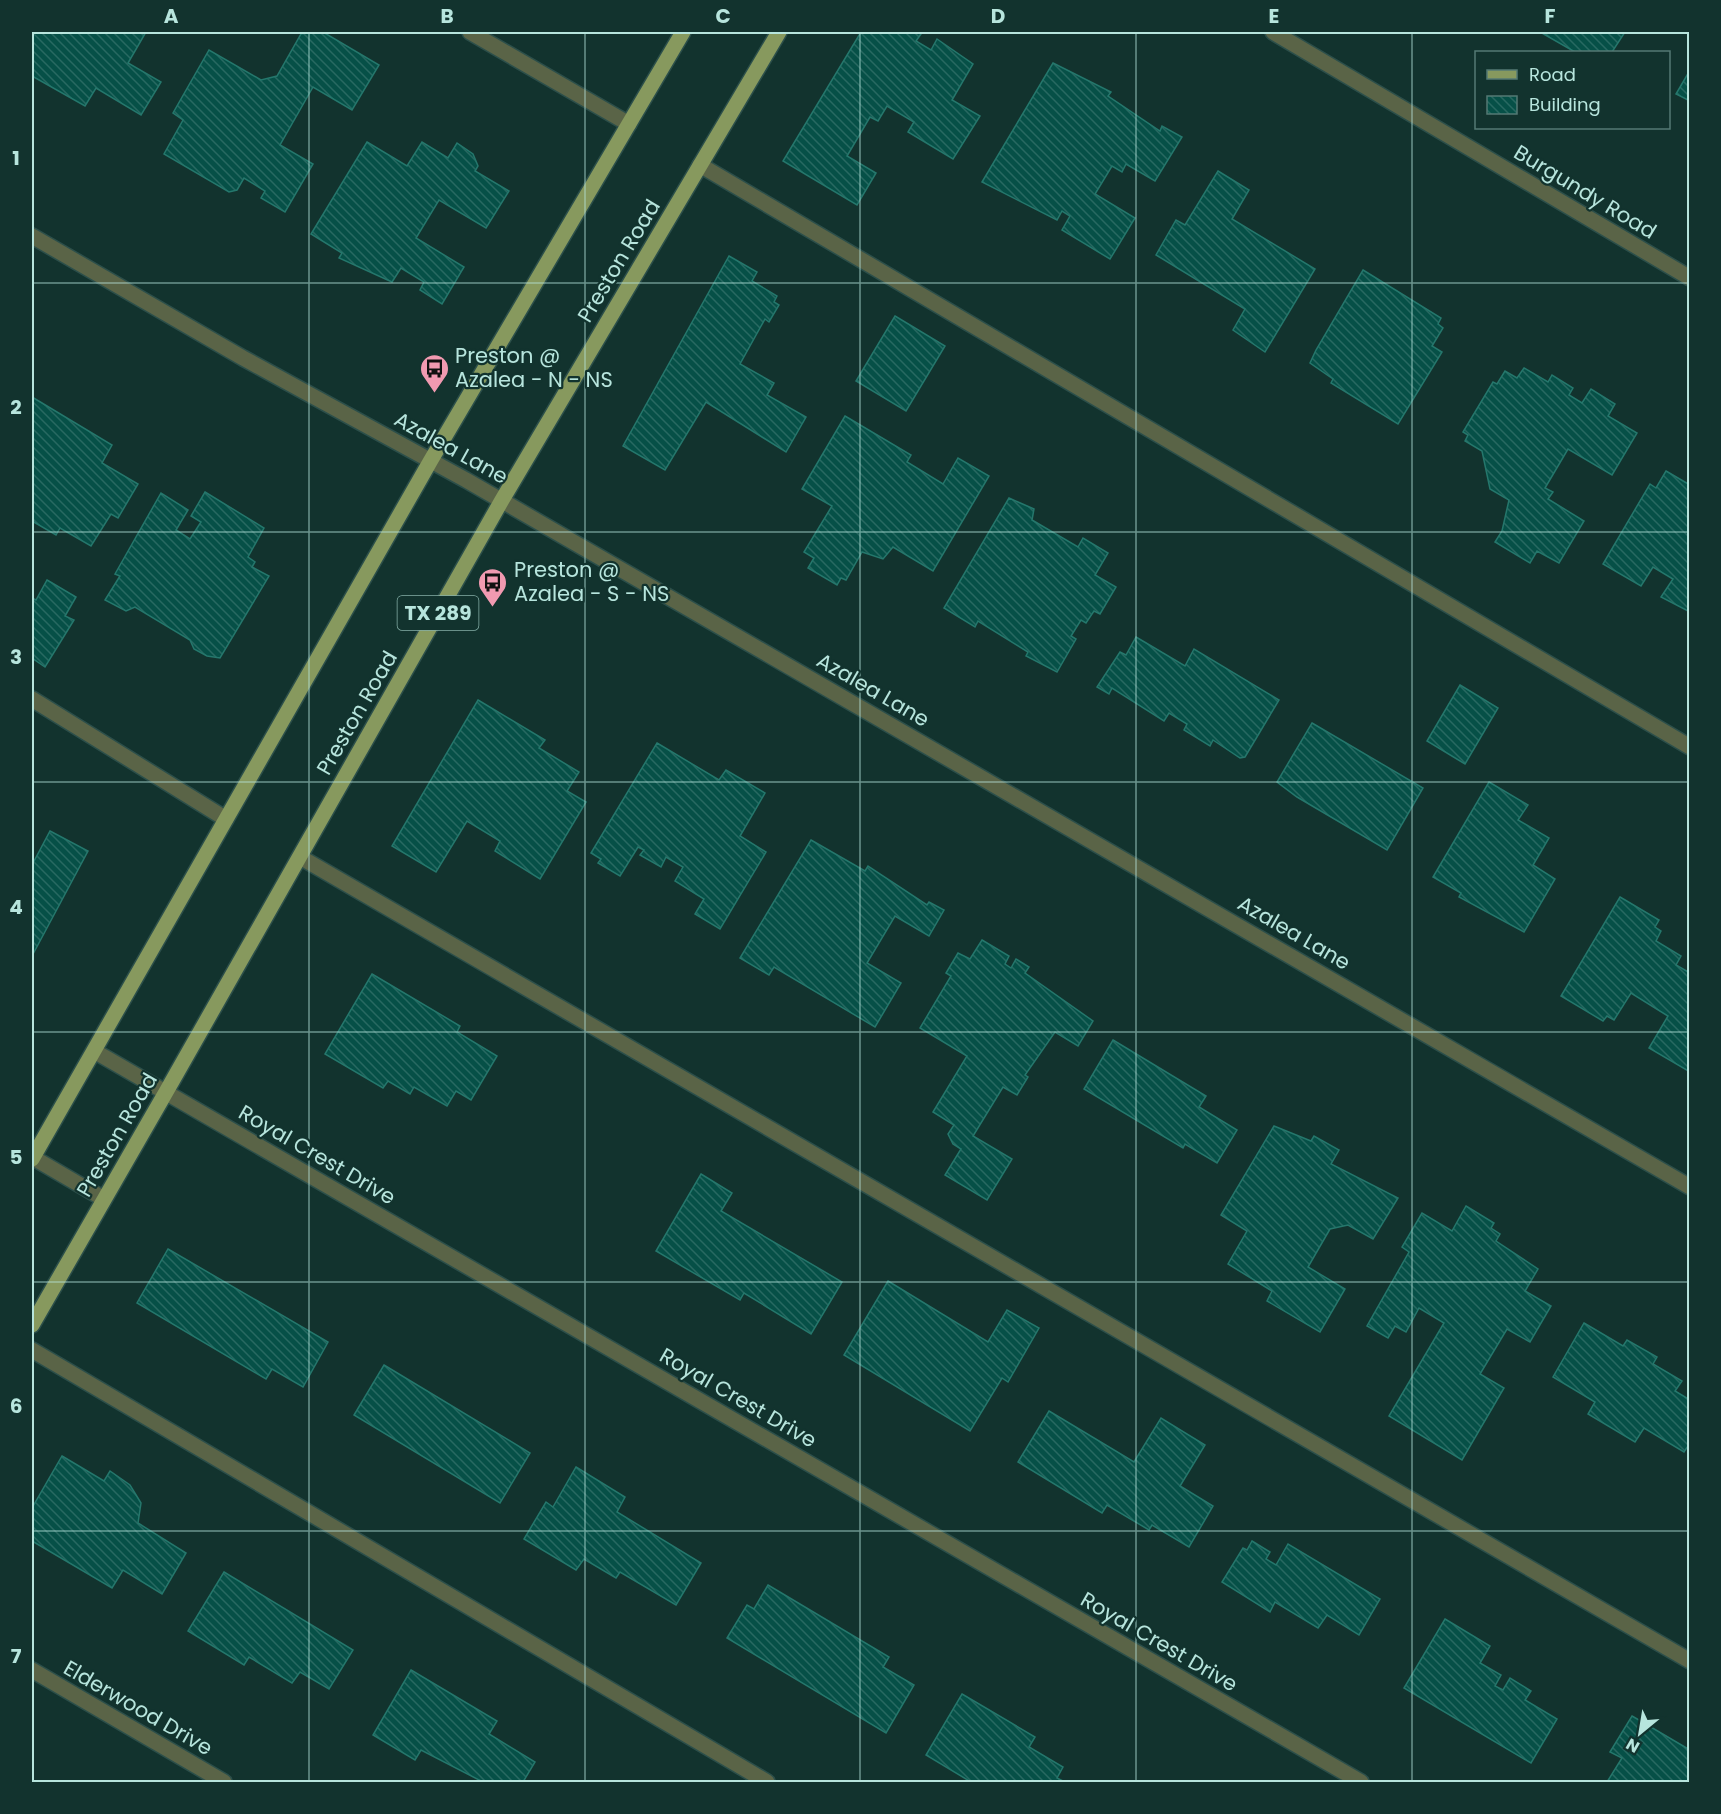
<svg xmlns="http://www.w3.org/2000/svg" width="1721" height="1814" font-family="Poppins,sans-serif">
  <defs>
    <pattern id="building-back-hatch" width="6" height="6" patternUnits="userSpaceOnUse" patternTransform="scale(1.5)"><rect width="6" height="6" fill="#065047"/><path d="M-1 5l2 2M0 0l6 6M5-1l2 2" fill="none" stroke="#286961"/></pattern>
  </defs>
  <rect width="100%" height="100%" fill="#12332e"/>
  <g fill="url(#building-back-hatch)" stroke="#25776c" stroke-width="1.5">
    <path d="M 32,32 L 146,32 L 128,63 L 161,82 L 141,115 L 96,88 L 85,106 L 32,76 Z"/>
    <path d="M 311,32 L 323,32 L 379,65 L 352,110 L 313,87 L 280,145 L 313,164 L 285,212 L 261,198 L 265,191 L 244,178 L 237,190 L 229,192 L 164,154 L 183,120 L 173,113 L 209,50 L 261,80 L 277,76 L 301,34 Z"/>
    <path d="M 861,32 L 917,32 L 921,34 L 916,41 L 931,50 L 937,39 L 973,64 L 952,100 L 980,116 L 953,159 L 908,132 L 914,122 L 887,106 L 878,121 L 870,117 L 847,156 L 876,173 L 857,205 L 783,161 Z"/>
    <path d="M 1540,32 L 1625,32 L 1612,52 L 1575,52 Z"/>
    <path d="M 1053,63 L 1111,92 L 1108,96 L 1160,131 L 1162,126 L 1182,137 L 1155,181 L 1126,164 L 1122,172 L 1112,166 L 1095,194 L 1135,218 L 1110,259 L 1062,230 L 1070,216 L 1062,211 L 1057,220 L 982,182 Z"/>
    <path d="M 1690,70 L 1690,101 L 1676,94 Z"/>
    <path d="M 367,142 L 407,166 L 422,142 L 448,158 L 457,143 L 473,154 L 478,166 L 475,171 L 509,191 L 486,228 L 439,200 L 416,238 L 464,267 L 442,304 L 420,290 L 424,282 L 401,268 L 392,282 L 339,258 L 342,253 L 311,234 Z"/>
    <path d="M 1218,171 L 1249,190 L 1232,219 L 1315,269 L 1265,352 L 1233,330 L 1245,309 L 1156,255 L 1176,220 L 1185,225 Z"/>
    <path d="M 729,256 L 757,272 L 752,281 L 777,296 L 774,302 L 779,305 L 769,322 L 765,319 L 740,364 L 774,383 L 767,395 L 806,417 L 786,452 L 706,402 L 665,470 L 623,446 Z"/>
    <path d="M 1363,270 L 1441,318 L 1438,324 L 1443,328 L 1432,346 L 1442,352 L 1398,424 L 1331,383 L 1333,379 L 1310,363 L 1316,350 Z"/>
    <path d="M 895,316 L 945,346 L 906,411 L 856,381 Z"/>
    <path d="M 1524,368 L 1548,382 L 1552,375 L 1573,388 L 1569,395 L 1582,403 L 1591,389 L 1615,404 L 1608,416 L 1637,433 L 1612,475 L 1568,449 L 1545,488 L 1553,492 L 1548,499 L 1584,521 L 1559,563 L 1537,551 L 1530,563 L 1495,542 L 1502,531 L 1509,500 L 1490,489 L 1482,451 L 1465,441 L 1468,435 L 1463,432 L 1493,382 L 1497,384 L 1505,371 L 1517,378 Z"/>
    <path d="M 32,397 L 112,445 L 102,463 L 138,484 L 118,518 L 111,514 L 91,546 L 60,528 L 56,535 L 32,521 L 32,471 L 33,468 L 32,467 Z"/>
    <path d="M 845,416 L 911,455 L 907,462 L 943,484 L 958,458 L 989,476 L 933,571 L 893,547 L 883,559 L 862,552 L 846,580 L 841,578 L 837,585 L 808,568 L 814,558 L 804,552 L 832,506 L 802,489 Z"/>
    <path d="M 1666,471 L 1690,485 L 1690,612 L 1661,597 L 1673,579 L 1653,567 L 1641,586 L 1603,564 L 1650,484 L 1656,488 Z"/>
    <path d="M 205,492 L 264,528 L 248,557 L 255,562 L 252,567 L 269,576 L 220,658 L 207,656 L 194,649 L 190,640 L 135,607 L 126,611 L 105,600 L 120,576 L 115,574 L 161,493 L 188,510 L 176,530 L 190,539 L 201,522 L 191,516 Z"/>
    <path d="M 1009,498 L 1034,509 L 1032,520 L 1078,547 L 1083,538 L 1108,553 L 1095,575 L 1116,587 L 1100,614 L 1094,611 L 1086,623 L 1081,620 L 1071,636 L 1076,639 L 1057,672 L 1026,656 L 1028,652 L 978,621 L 975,627 L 944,608 Z"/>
    <path d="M 47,580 L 76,597 L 65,616 L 74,620 L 45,667 L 32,658 L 32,598 L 36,600 Z"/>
    <path d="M 1136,637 L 1185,666 L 1194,649 L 1279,700 L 1245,757 L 1240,758 L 1213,740 L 1210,746 L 1184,730 L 1187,724 L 1169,713 L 1164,721 L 1112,688 L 1109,694 L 1097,687 L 1120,652 L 1126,655 Z"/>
    <path d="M 1460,685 L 1498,708 L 1465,764 L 1427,741 Z"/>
    <path d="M 478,700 L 545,740 L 539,748 L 579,772 L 567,791 L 586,802 L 540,879 L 495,851 L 500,841 L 467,821 L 436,872 L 392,846 Z"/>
    <path d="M 1312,723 L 1423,788 L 1387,850 L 1297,797 L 1277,782 Z"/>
    <path d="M 657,743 L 719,780 L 726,770 L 765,793 L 740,836 L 766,852 L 720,929 L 695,914 L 704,899 L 675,881 L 683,867 L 666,857 L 661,867 L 640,855 L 644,850 L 638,847 L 620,876 L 598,863 L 601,859 L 591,853 Z"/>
    <path d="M 1489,782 L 1528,805 L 1518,820 L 1549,838 L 1533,865 L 1555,879 L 1524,932 L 1459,897 L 1461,893 L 1433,877 Z"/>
    <path d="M 50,831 L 88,851 L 32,956 L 32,865 Z"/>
    <path d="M 811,840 L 865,871 L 868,866 L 927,905 L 929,902 L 944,910 L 929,936 L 895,916 L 867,963 L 901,983 L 875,1027 L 774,967 L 769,975 L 740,958 Z"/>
    <path d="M 1620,897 L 1659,920 L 1655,927 L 1661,931 L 1656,941 L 1681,956 L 1676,965 L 1690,973 L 1690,1072 L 1649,1048 L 1668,1016 L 1631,993 L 1614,1020 L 1607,1016 L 1603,1021 L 1561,996 Z"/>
    <path d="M 982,940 L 1009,956 L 1005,964 L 1011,968 L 1016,959 L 1029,967 L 1025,973 L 1093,1021 L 1078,1046 L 1055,1032 L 1025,1075 L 1028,1077 L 1017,1095 L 1003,1087 L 973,1136 L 1012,1159 L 987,1200 L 945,1175 L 961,1149 L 953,1144 L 948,1134 L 954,1125 L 933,1112 L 967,1056 L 920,1028 L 951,976 L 946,973 L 958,953 L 970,959 Z"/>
    <path d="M 372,974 L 460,1026 L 457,1032 L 497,1056 L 471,1100 L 456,1091 L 447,1106 L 414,1087 L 410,1094 L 388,1081 L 383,1088 L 325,1054 Z"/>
    <path d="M 1113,1040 L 1206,1096 L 1199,1107 L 1237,1130 L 1217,1163 L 1185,1144 L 1183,1148 L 1084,1089 Z"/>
    <path d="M 1274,1126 L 1311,1141 L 1314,1136 L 1339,1150 L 1331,1164 L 1398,1198 L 1373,1239 L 1348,1225 L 1330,1229 L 1308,1267 L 1345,1289 L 1320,1332 L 1267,1301 L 1272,1291 L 1228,1264 L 1247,1231 L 1221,1215 Z"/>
    <path d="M 701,1174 L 732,1193 L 721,1211 L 842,1282 L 811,1334 L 744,1293 L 740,1300 L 656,1251 Z"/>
    <path d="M 1466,1206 L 1494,1223 L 1491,1228 L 1500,1234 L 1496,1241 L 1538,1269 L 1525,1291 L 1551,1306 L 1530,1342 L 1507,1329 L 1480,1374 L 1504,1388 L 1462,1460 L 1389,1416 L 1444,1323 L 1419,1308 L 1406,1332 L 1395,1326 L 1388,1338 L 1367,1326 L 1409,1252 L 1402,1247 L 1422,1213 L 1452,1231 Z"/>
    <path d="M 168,1249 L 328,1342 L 303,1387 L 272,1369 L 266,1379 L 137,1303 Z"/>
    <path d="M 888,1281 L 988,1342 L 1007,1310 L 1039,1328 L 1008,1382 L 1002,1378 L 970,1431 L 844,1355 Z"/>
    <path d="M 1584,1323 L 1623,1346 L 1627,1340 L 1657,1357 L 1653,1364 L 1682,1381 L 1675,1391 L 1690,1400 L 1690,1443 L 1684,1452 L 1644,1428 L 1635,1442 L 1588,1414 L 1595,1402 L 1553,1377 Z"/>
    <path d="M 384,1365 L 530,1453 L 500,1503 L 354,1415 Z"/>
    <path d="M 1049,1411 L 1134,1462 L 1161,1418 L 1205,1445 L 1180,1486 L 1213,1506 L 1189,1547 L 1152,1525 L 1149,1530 L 1107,1505 L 1102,1513 L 1018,1462 Z"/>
    <path d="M 62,1456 L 104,1481 L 110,1471 L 130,1485 L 141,1503 L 138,1523 L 186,1553 L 162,1594 L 123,1570 L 112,1588 L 32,1541 L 32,1508 Z"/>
    <path d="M 576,1467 L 625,1497 L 617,1512 L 701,1563 L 676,1605 L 620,1572 L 616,1578 L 584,1559 L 576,1570 L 524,1539 L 546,1502 L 553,1507 Z"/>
    <path d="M 1252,1541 L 1270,1552 L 1266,1559 L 1276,1565 L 1288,1544 L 1380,1599 L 1359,1635 L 1327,1615 L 1318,1628 L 1275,1602 L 1270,1612 L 1222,1582 L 1243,1548 L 1247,1550 Z"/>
    <path d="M 224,1572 L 353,1650 L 329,1689 L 300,1672 L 292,1683 L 249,1657 L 244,1665 L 188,1631 Z"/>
    <path d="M 768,1585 L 889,1657 L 883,1667 L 914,1685 L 886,1733 L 727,1638 L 747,1605 L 754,1609 Z"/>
    <path d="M 1445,1619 L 1490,1646 L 1480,1663 L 1501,1675 L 1495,1686 L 1503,1690 L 1510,1678 L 1531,1691 L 1525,1700 L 1557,1719 L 1531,1763 L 1404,1688 Z"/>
    <path d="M 411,1670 L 497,1721 L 489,1734 L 535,1762 L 523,1782 L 483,1782 L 421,1750 L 415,1760 L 373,1735 Z"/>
    <path d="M 962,1694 L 1035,1737 L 1029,1747 L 1063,1767 L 1057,1778 L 1065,1782 L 971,1782 L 926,1755 Z"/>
    <path d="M 1632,1716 L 1690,1750 L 1690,1782 L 1607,1782 L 1622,1758 L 1610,1752 Z"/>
  </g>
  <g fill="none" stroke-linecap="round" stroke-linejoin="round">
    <defs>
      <g id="minor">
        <path d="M 470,32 L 629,124"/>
        <path d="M 1273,32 L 1690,278"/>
        <path d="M 700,165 L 1690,747"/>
        <path d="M 32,236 L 243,358 L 466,480 L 1690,1187"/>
        <path d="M 32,699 L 226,819"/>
        <path d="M 300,857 L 1690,1661"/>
        <path d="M 94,1051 L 1361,1782"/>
        <path d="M 32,1157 L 104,1199"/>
        <path d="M 32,1350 L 767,1782"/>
        <path d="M 32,1670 L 224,1782"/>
      </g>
      <g id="major">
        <path d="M 32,1159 L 431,460 L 683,32"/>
        <path d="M 32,1325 L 166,1092 L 502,500 L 779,32"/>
      </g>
    </defs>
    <use href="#minor" stroke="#2c4f4a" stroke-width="18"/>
    <use href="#major" stroke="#2c4f4a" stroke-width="18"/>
    <use href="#minor" stroke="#5a6447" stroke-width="15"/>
    <use href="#major" stroke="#87995e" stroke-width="15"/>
  </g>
  <path fill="none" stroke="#b7e5dd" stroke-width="1.5" stroke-opacity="0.55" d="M 309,32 L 309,1782M 585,32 L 585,1782M 860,32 L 860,1782M 1136,32 L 1136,1782M 1412,32 L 1412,1782M 32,283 L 1690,283M 32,532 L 1690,532M 32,782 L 1690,782M 32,1032 L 1690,1032M 32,1282 L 1690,1282M 32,1531 L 1690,1531"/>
  <defs>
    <symbol id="bus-pin" viewBox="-11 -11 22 30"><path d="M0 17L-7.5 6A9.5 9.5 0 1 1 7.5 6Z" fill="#f19ab1" stroke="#12332e"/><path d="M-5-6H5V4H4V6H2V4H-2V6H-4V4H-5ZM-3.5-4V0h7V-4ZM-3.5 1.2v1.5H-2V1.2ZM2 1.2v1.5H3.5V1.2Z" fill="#111"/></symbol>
  </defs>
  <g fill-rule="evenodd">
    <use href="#bus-pin" x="418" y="352" width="33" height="45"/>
    <use href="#bus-pin" x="476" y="566" width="33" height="45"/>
  </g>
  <g text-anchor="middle" stroke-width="4.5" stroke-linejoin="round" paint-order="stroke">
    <rect fill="#12332e" stroke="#86b0a8" stroke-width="1.5" x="397.5" y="596" width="81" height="34" rx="4.5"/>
    <g font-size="20" font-weight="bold" fill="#b7e5dd">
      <text x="438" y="620">TX 289</text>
    </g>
    <g font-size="21" fill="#b7e5dd" stroke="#12332e">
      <text transform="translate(1585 192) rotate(31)" y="7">Burgundy Road</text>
      <text transform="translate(619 261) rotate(-59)" y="7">Preston Road</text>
      <text transform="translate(451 448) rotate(29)" y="7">Azalea Lane</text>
      <text transform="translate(873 690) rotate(30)" y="7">Azalea Lane</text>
      <text transform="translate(357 713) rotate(-60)" y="7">Preston Road</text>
      <text transform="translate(1294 933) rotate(30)" y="7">Azalea Lane</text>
      <text transform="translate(117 1135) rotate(-60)" y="7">Preston Road</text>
      <text transform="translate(317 1155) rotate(30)" y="7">Royal Crest Drive</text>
      <text transform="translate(738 1398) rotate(30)" y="7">Royal Crest Drive</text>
      <text transform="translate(1159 1642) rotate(30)" y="7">Royal Crest Drive</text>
      <text transform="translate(138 1708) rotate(30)" y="7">Elderwood Drive</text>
    </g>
    <g font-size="21" fill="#b7e5dd" stroke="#12332e" text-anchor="start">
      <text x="455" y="363">Preston @<tspan x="455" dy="24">Azalea - N - NS</tspan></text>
      <text x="514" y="577">Preston @<tspan x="514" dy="24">Azalea - S - NS</tspan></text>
    </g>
  </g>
  <rect width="1721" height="1814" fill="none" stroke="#12332e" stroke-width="66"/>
  <rect x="1475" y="51" width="195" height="78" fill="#12332e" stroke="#547a74" stroke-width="1.5"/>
  <rect x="1487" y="70" width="30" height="9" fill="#87995e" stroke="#547a74" stroke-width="1.5"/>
  <text x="1529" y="81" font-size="18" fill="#b7e5dd">Road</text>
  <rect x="1487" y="96" width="30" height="18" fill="url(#building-back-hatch)" stroke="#547a74" stroke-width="1.5"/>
  <text x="1529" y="111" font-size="18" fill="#b7e5dd">Building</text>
  <g transform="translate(1640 1733) rotate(210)" stroke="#12332e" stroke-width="4.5" paint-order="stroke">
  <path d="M0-4.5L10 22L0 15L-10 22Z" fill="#b7e5dd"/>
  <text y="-9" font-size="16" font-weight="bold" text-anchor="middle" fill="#b7e5dd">N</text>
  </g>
  <rect x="33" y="33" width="1655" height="1748" fill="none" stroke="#b7e5dd" stroke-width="2"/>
  <g font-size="20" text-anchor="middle" font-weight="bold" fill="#b7e5dd">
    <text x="171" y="23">A</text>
    <text x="447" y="23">B</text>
    <text x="723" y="23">C</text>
    <text x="998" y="23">D</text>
    <text x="1274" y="23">E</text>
    <text x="1550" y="23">F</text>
    <text x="16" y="165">1</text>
    <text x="16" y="414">2</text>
    <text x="16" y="664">3</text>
    <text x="16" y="914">4</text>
    <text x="16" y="1164">5</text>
    <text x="16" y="1413">6</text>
    <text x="16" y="1663">7</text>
  </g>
</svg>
